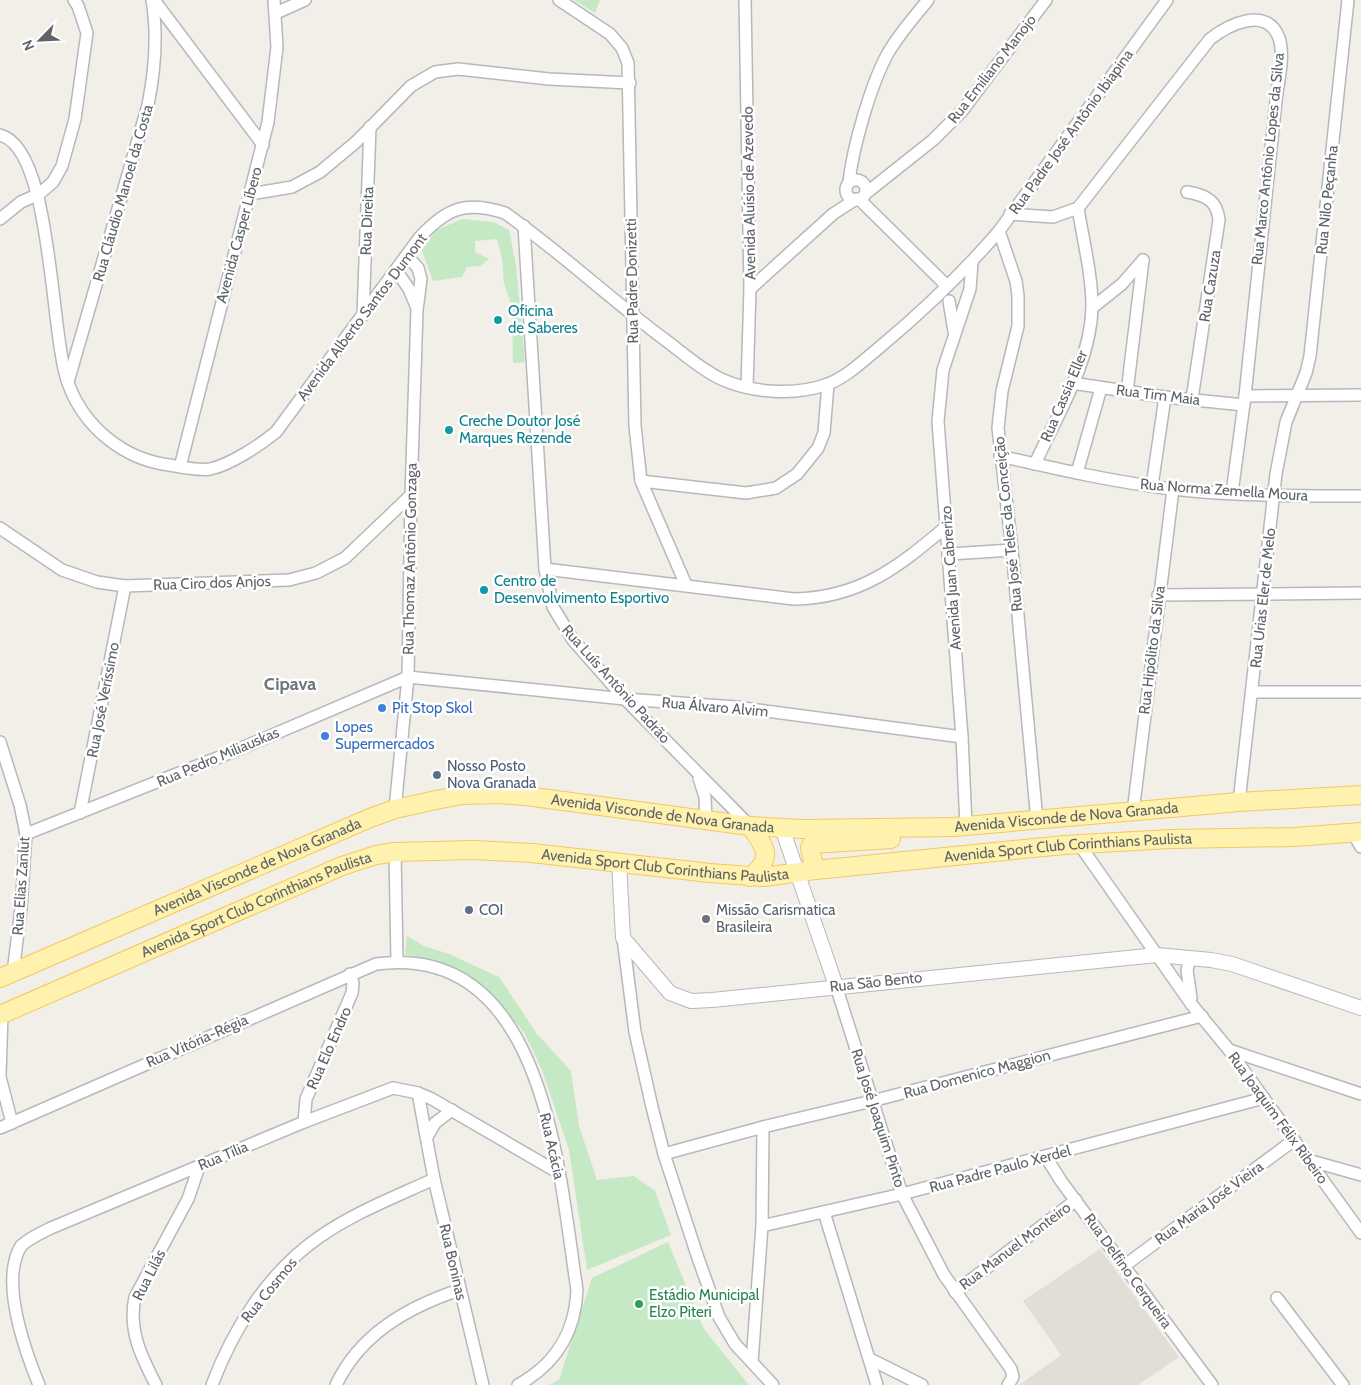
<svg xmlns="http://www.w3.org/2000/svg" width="1361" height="1385" font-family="Cabin,sans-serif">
  <rect width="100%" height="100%" fill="#f1efe8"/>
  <path fill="#e1ded6" d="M 1100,1249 L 1179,1357 L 1138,1385 L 1019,1385 L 1061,1355 L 1023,1301 Z"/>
  <g fill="#c5e8c5">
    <path d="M 574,0 L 600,0 L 595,13 Z"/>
    <path d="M 462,219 L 493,222 L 509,230 L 516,265 L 525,362 L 513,363 L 512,307 L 504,283 L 502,259 L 497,239 L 475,241 L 475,252 L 489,259 L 480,266 L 467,267 L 462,277 L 433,281 L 421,248 L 437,230 Z"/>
    <path d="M 407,936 L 424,946 L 449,954 L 499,977 L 537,1034 L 571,1071 L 579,1126 L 597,1180 L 634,1176 L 655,1191 L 671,1235 L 587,1270 L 569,1150 L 542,1070 L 525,1034 L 502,1005 L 482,987 L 452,968 L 405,954 Z"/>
    <path d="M 668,1242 L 704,1329 L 749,1385 L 549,1385 L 559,1380 L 592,1278 Z"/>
  </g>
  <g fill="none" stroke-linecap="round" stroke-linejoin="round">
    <defs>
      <g id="minor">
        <path d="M 154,0 L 263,145"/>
        <path d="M 559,0 L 610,34 L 622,48 L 628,63 L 635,426 L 641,481 L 686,585"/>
        <path d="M 745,0 L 750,289 L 747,387"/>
        <path d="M 276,13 L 305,0"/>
        <path d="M 0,135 C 53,148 50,335 68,383 C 84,427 123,459 169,465 C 181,467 198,471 210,469 C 230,465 260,445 276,432 L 420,237 C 448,207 466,201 505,213 C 562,253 612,301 668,342 C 685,355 702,370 721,379 C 752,393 795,396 828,384 C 848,376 864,360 880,347 C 923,311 963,273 999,231 L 1167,0"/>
        <circle cx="856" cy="190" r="10"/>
        <path d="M 849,182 C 853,146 871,84 888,53 C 899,34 914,17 928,0"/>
        <path d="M 1187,192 C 1205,195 1217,200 1219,220 L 1192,399"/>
        <path d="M 250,194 L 292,187 L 320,172 L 356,142 L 411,86 L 435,72 L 458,69 L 549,79 L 630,83"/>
        <path d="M 865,194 L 933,140 L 962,111 L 1046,0"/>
        <path d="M 859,199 L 947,286"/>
        <path d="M 1010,214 L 1053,217 L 1078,208 L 1210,39 C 1228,25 1267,5 1279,38 C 1285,56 1278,82 1276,101 L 1245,396 L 1232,493"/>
        <path d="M 0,219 L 21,202 L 39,194 L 53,182 L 62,166 L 75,119 L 87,33 L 78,6 L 74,0"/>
        <path d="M 524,226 L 545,569 L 553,607 L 573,640 L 625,699 L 750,826"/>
        <path d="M 999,231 L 1016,281 L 1018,296 L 1018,326 L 1002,391 L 998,428 L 1012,550 L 1037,821"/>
        <path d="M 396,270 L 409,289 L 417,308"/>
        <path d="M 750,289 L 833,214 L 856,199"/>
        <path d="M 949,301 L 954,331"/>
        <path d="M 1092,308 L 1122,284 L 1143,260"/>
        <path d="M 363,315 L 370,127"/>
        <path d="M 68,382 L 148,105 C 155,70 158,35 152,0"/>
        <path d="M 1072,383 L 1165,397 L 1244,405"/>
        <path d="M 1127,392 L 1143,260"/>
        <path d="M 1245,396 L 1361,395"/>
        <path d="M 1000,456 C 1057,469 1114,482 1172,489 C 1234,496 1298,496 1361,496"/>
        <path d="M 1035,464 C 1057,415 1091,362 1092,307 C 1092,274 1083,240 1078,208"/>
        <path d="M 180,467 L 268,122 L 277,47 L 274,0"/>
        <path d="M 1077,473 L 1101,388"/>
        <path d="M 641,481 L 746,493 L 776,488 L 797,474 L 818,448 L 824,433 L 828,384"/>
        <path d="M 1152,486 L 1165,397"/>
        <path d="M 0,528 L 62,570 L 97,582 L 125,586 L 289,580 L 316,573 L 345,558 L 411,495"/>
        <path d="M 950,554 L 1012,550"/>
        <path d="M 545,569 L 794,599 C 860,598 898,567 947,526"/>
        <path d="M 1158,595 L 1361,593"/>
        <path d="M 1253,692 L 1361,692"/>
        <path d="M 0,742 L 20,805 L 26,834 L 21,908 L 13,973"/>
        <path d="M 699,778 L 705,797 L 706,820"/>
        <path d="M 1239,802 L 1276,474 L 1286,422 L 1306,373 L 1310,356 L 1348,0"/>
        <path d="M 395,809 L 408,677 L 411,495 L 417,310 L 421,279 L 418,268 L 407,256"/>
        <path d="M 1133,812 L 1173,489"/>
        <path d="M 80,813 L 125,586"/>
        <path d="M 966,826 L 962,737 L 938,421 L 943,370 L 970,289 L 972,262"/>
        <path d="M 1353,833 L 1361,847"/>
        <path d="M 26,834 L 237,750 L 408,677 L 625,699 L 736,707 L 962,737"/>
        <path d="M 1079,844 L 1192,1005 L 1229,1050 L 1361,1233"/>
        <path d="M 395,852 L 397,961"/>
        <path d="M 623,938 L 635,1032 L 652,1107 L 664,1154 L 698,1258 L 719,1317 L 735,1344 L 773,1385"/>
        <path d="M 1190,958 L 1187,970 L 1191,998"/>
        <path d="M 836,986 L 902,1194 L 944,1275 L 1011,1369 L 1013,1377 L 1008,1385"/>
        <path d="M 1229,1050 L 1361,1094"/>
        <path d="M 0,1075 L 2,1015"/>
        <path d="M 0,1077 L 12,1123"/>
        <path d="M 418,1093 L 434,1179 L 483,1385"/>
        <path d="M 304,1122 L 306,1099 L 352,993 L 353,983 L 350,974"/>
        <path d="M 0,1128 L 376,964 C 546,941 559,1174 577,1290 C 575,1333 556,1364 518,1385"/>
        <path d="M 427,1137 L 435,1123 L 452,1110"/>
        <path d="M 664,1154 L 763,1127 L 872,1101 L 1202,1016"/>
        <path d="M 1046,1157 L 1061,1181 L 1212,1385"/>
        <path d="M 1308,1160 L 1361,1175"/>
        <path d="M 824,1212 L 877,1385"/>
        <path d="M 762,1226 L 902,1194 L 1264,1098"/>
        <path d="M 1124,1266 L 1294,1140"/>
        <path d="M 955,1292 L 1076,1200"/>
        <path d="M 1277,1298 L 1343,1385"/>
        <path d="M 870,1359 L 922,1385"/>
        <path d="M 752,1362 L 762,1226 L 763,1127"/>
        <path d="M 39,1385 C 24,1348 0,1280 21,1246 C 29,1238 41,1233 51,1228 L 304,1122 L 393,1088 L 418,1093 L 432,1099 L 559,1173"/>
        <path d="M 156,1385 C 141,1356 128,1330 135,1297 L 188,1199 L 199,1167"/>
        <path d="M 212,1385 C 233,1329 268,1273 318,1238 C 353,1213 395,1197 434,1179"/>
        <path d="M 336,1385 C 360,1334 408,1307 459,1290"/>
      </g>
      <g id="tertiary">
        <path d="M 782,828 L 836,986"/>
        <path d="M 619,862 L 623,938 L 670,993 L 691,1001 L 712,1000 L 1157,955 L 1211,960 L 1232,964 L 1361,1008"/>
      </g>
      <g id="primary">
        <path d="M 815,870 L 810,848 L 812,844 L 891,839"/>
        <path d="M 750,877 C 774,858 766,848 750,826"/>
        <path id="s1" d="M 0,978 L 370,818 L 395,809 L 436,800 L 462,795 L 498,794 L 526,796 L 750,826 L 802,829 L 954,827 L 1239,802 L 1361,795"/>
        <path id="s2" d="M 0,1015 L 342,866 L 376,855 L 395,852 L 473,850 L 532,853 L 710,873 L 764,877 L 815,870 L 1064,845 L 1170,839 L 1294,837 L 1361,832"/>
      </g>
    </defs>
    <use href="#minor" stroke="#b5b8bc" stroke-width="14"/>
    <use href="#tertiary" stroke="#b5b8bc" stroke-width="16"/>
    <use href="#primary" stroke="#f2c960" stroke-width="20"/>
    <use href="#minor" stroke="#fff" stroke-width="11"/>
    <use href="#tertiary" stroke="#fff" stroke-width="14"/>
    <use href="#primary" stroke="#fff2af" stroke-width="18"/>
  </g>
  <g fill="#0f9aa8" stroke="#fff" stroke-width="2">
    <circle cx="498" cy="320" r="5"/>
    <circle cx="449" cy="430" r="5"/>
    <circle cx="484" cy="590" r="5"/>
  </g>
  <g fill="#3f7fe0" stroke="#fff" stroke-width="2">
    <circle cx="382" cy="708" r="5"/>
    <circle cx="325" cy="736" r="5"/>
  </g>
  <g fill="#5c6f8a" stroke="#fff" stroke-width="2">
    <circle cx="437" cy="775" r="5"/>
    <circle cx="469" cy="910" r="5"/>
  </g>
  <circle fill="#6b7280" stroke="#fff" stroke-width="2" cx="706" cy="919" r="5"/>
  <circle fill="#2e9e5b" stroke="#fff" stroke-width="2" cx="639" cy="1304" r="5"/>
  <g text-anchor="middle" stroke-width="5" stroke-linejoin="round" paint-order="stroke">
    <g font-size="15" fill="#5f6368" stroke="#fff">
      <text transform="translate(992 69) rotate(-52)" y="5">Rua Emiliano Manojo</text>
      <text transform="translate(1071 132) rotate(-54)" y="5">Rua Padre José Antônio Ibiapina</text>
      <text transform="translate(1268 159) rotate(-84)" y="5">Rua Marco Antônio Lopes da Silva</text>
      <text transform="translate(123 193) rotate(-74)" y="5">Rua Cláudio Manoel da Costa</text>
      <text transform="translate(749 193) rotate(-91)" y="5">Avenida Aluísio de Azevedo</text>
      <text transform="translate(1327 200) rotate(-84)" y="5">Rua Nilo Peçanha</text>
      <text transform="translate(367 221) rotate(-88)" y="5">Rua Direita</text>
      <text transform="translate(239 235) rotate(-75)" y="5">Avenida Casper Líbero</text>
      <text transform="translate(632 281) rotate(-91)" y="5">Rua Padre Donizetti</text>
      <text transform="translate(1210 286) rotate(-81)" y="5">Rua Cazuza</text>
      <text transform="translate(362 317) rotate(-53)" y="5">Avenida Alberto Santos Dumont</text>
      <text transform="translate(1158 395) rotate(7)" y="5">Rua Tim Maia</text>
      <text transform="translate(1064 396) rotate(-67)" y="5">Rua Cassia Eller</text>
      <text transform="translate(1224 490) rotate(4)" y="5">Rua Norma Zemella Moura</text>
      <text transform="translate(1008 524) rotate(-96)" y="5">Rua José Teles da Conceição</text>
      <text transform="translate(410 559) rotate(-89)" y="5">Rua Thomaz Antônio Gonzaga</text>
      <text transform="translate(951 578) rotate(-94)" y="5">Avenida Juan Cabrerizo</text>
      <text transform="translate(212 583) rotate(-2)" y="5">Rua Ciro dos Anjos</text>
      <text transform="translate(1263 598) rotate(-84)" y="5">Rua Urias Eler de Melo</text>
      <text transform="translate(1152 650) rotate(-83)" y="5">Rua Hipólito da Silva</text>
      <text transform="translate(616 684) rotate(48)" y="5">Rua Luís Antônio Padrão</text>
      <text transform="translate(103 700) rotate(-79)" y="5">Rua José Veríssimo</text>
      <text transform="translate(715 707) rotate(5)" y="5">Rua Álvaro Alvim</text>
      <text transform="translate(218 757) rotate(-23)" y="5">Rua Pedro Miliauskas</text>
      <text dy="5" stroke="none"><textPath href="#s1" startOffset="700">Avenida Visconde de Nova Granada</textPath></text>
      <text dy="5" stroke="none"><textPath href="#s1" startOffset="1105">Avenida Visconde de Nova Granada</textPath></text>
      <text dy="5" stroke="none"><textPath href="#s2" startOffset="1104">Avenida Sport Club Corinthians Paulista</textPath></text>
      <text dy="5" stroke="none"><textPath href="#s2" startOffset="699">Avenida Sport Club Corinthians Paulista</textPath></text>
      <text dy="5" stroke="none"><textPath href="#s1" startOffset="280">Avenida Visconde de Nova Granada</textPath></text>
      <text transform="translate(21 886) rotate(-86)" y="5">Rua Elias Zanlut</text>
      <text dy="5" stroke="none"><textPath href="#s2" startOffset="279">Avenida Sport Club Corinthians Paulista</textPath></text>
      <text transform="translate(876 982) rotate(-6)" y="5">Rua São Bento</text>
      <text transform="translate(197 1041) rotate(-24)" y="5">Rua Vitória-Régia</text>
      <text transform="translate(329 1048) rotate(-66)" y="5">Rua Elo Endro</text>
      <text transform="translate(977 1074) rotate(-15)" y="5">Rua Domenico Maggion</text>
      <text transform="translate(878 1118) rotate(72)" y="5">Rua José Joaquim Pinto</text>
      <text transform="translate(1278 1118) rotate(54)" y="5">Rua Joaquim Félix Ribeiro</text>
      <text transform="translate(552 1146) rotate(77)" y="5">Rua Acácia</text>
      <text transform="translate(223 1156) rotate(-23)" y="5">Rua Tília</text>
      <text transform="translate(1000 1169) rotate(-15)" y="5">Rua Padre Paulo Xerdel</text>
      <text transform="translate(1209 1203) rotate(-36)" y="5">Rua Maria José Vieira</text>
      <text transform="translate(1015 1246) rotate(-37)" y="5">Rua Manuel Monteiro</text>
      <text transform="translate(453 1262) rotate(77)" y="5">Rua Boninas</text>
      <text transform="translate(1128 1271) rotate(54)" y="5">Rua Delfino Cerqueira</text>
      <text transform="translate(149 1275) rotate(-63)" y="5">Rua Lilás</text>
      <text transform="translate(269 1290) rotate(-51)" y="5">Rua Cosmos</text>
    </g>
    <g font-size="15" fill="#0d838f" stroke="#fff" text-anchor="start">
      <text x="508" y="316">Oficina<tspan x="508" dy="17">de Saberes</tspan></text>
      <text x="459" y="426">Creche Doutor José<tspan x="459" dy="17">Marques Rezende</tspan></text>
      <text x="494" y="586">Centro de<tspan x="494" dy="17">Desenvolvimento Esportivo</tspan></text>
    </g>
    <g font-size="15" fill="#366cbe" stroke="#fff" text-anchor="start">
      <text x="392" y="713">Pit Stop Skol</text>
      <text x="335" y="732">Lopes<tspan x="335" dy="17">Supermercados</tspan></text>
    </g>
    <g font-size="15" fill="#4e5e75" stroke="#fff" text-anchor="start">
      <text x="447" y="771">Nosso Posto<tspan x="447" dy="17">Nova Granada</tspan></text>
      <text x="479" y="915">COI</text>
    </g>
    <g font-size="15" fill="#5b616d" stroke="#fff" text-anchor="start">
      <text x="716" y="915">Missão Carismatica<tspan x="716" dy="17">Brasileira</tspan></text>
    </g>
    <g font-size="15" fill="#27864d" stroke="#fff" text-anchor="start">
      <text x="649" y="1300">Estádio Municipal<tspan x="649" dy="17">Elzo Piteri</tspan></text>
    </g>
    <g font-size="18" font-weight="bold" fill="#70757a" stroke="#fff">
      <text x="290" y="690">Cipava</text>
    </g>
  </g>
  <g transform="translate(40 40) rotate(246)" stroke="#ffffff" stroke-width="4" paint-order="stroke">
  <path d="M0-4L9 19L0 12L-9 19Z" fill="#5f6368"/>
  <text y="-8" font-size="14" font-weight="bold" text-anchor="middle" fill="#5f6368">N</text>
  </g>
</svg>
